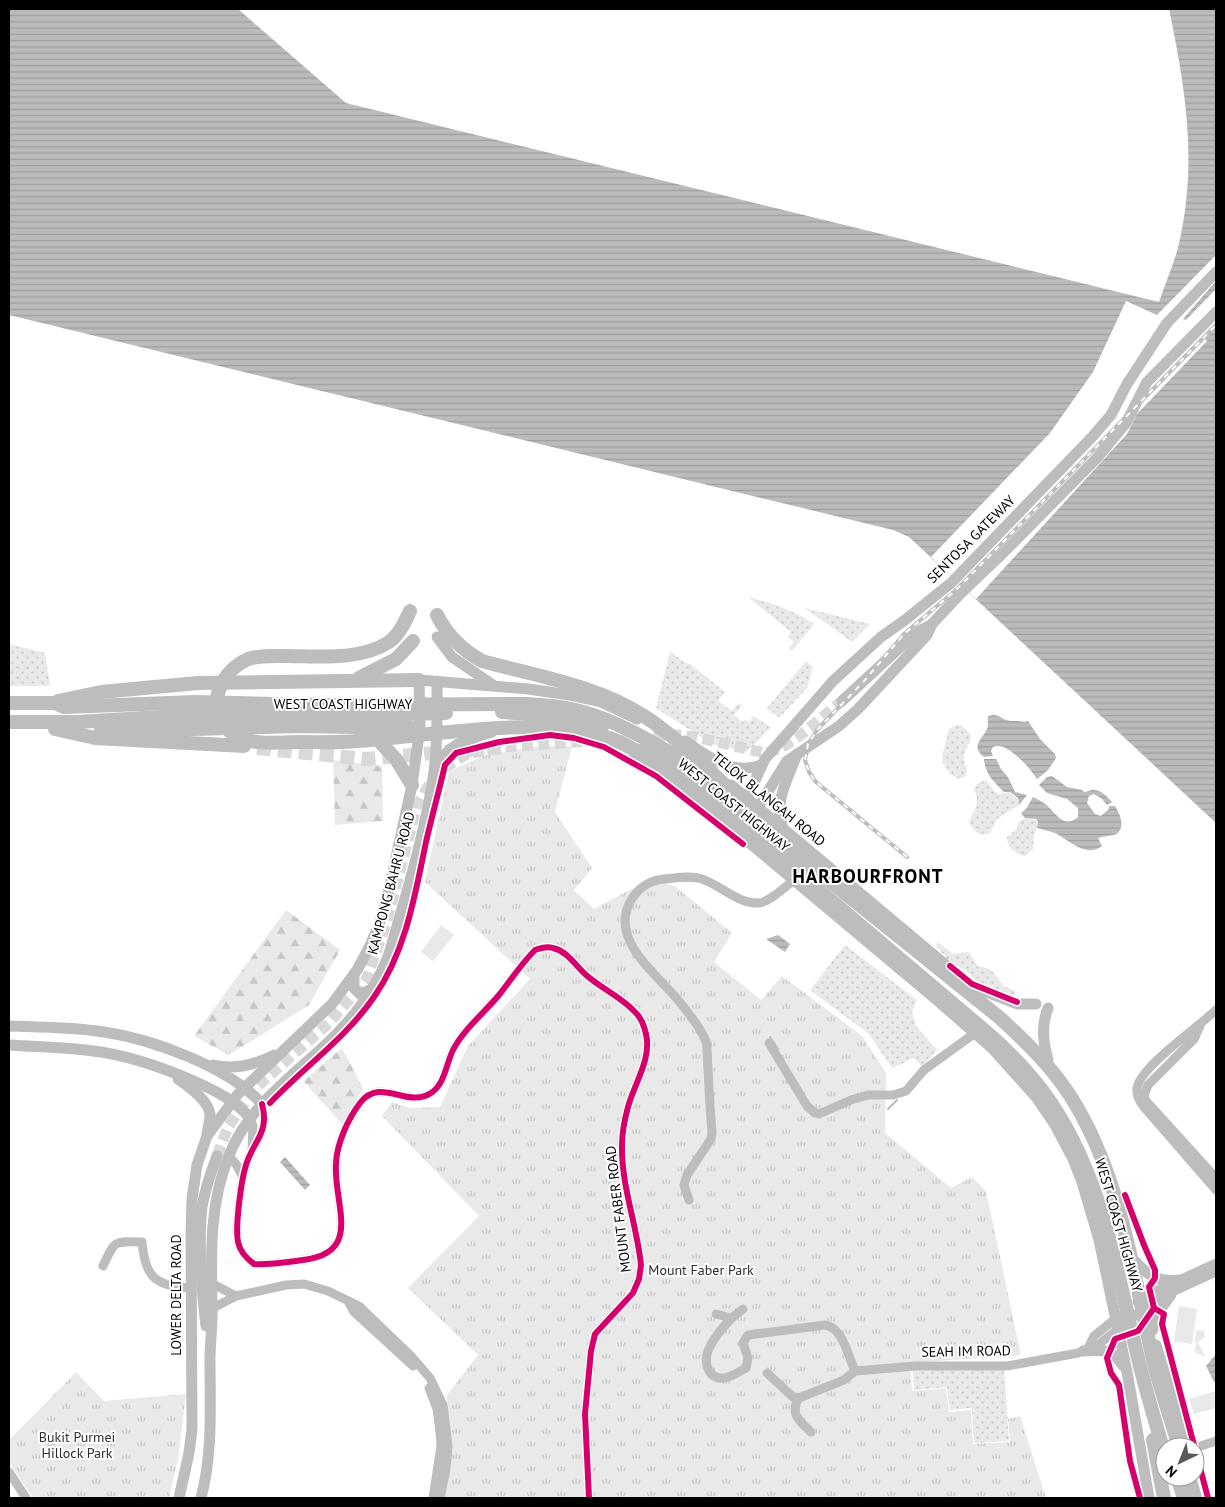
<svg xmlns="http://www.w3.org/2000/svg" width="1225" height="1507" font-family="'PT Sans',sans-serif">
  <defs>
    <pattern id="grass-dots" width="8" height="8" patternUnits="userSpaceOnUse" patternTransform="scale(1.25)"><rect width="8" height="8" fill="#e9e9e9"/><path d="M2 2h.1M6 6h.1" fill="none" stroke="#c6c6c6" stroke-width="1.8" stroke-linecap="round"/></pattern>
    <pattern id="forest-firs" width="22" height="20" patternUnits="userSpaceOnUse" patternTransform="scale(1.25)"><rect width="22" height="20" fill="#e9e9e9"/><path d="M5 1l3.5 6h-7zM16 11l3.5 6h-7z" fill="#c6c6c6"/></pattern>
    <pattern id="park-tufts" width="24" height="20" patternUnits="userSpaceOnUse" patternTransform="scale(1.25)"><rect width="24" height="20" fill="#e9e9e9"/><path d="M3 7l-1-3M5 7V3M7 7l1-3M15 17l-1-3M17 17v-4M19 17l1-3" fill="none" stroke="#c6c6c6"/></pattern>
    <pattern id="water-rules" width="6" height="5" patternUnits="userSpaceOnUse" patternTransform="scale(1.25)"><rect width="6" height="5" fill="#bbb"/><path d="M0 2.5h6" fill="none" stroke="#9f9f9f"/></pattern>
  </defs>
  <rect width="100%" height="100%" fill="#fff"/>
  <g fill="url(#grass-dots)">
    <path d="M 748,597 C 772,603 793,610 814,624 L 792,651 L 789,648 L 794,642 L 788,637 L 791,632 Z"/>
    <path d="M 805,608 L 870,624 L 852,642 Z"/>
    <path d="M 9,644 L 45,653 L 50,686 L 9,686 Z"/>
    <path d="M 670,652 L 686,663 L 690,664 L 725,692 L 718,701 L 732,711 L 739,703 L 742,706 L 734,715 L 742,722 L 745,720 L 749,722 L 753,716 L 771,727 L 747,752 L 712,744 L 656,708 Z"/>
    <path d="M 806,661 L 813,667 L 807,688 L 779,718 L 767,708 Z"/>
    <path d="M 960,725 C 983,740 962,743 964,760 C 965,766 968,769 966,776 L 959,779 L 950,774 L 943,763 L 942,757 L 949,729 L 954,726 Z"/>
    <path d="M 982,781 L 987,781 L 994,791 L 999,794 L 1009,792 L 1018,799 L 1017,800 L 1019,805 L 997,819 L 990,833 L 982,835 L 976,832 L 969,823 C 974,808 981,806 974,789 L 977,784 Z"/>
    <path d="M 1025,818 L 1036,820 L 1038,825 L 1034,834 L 1033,849 L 1025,856 C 1016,854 1007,848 1007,837 L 1017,829 L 1019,822 Z"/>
    <path d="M 938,942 L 953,954 L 969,952 L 977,965 L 991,970 L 1004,986 L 1015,991 L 1015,996 L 1012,1000 L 986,987 L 975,980 L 965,970 L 949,962 L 936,945 Z"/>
    <path d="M 845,945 L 917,1000 L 912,1012 L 916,1026 L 937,1050 L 922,1067 L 914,1058 L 892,1068 L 869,1034 L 810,990 Z"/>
    <path d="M 1004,1365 L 1009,1441 L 974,1443 L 972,1408 L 950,1410 L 947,1387 L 914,1390 L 913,1370 Z"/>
  </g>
  <g fill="url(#forest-firs)">
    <path d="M 333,760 L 382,766 L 383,821 L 335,825 Z"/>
    <path d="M 286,910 L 340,950 L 309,1005 L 229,1055 L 194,1036 Z"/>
    <path d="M 342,1048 L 363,1088 L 343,1125 L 303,1081 Z"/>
  </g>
  <g fill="url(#park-tufts)">
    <path d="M 539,746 L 572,746 L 555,812 L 592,868 L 574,890 L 594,909 L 652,878 L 676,887 L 732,933 L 714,962 L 761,1000 L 782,976 L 862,1036 L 886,1073 L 885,1133 L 951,1188 L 972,1177 L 986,1191 L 1021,1355 L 910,1363 L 912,1391 L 946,1388 L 949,1412 L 971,1410 L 973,1444 L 1010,1442 L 1008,1419 L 1020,1416 L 1046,1498 L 443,1498 L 450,1459 L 447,1395 L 478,1355 L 408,1288 L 479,1216 L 382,1116 L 392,1102 L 410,1108 L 440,1107 L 468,1046 L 530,979 L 425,882 L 449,771 L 486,755 Z"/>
    <path d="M 1196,1330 L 1203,1331 L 1205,1337 L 1198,1342 L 1205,1356 L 1195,1353 L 1195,1346 L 1197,1344 L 1195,1341 Z"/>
    <path d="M 76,1372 L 104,1401 L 186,1394 L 178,1459 L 169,1498 L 33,1498 L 9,1462 L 9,1440 Z"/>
  </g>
  <g fill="#e9e9e9">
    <path d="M 441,925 L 454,935 L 433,961 L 421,952 Z"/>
    <path d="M 1179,1306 L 1197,1309 L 1192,1344 L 1174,1341 Z"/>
    <path d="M 1216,1391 L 1216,1408 L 1194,1414 L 1189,1399 Z"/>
  </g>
  <g fill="url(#water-rules)">
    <path d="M 9,9 L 238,9 L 346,103 L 1159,302 C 1165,284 1173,266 1178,248 C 1198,165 1186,91 1169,9 L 1216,9 L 1216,823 L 909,537 L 893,530 L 9,315 Z"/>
    <path d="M 993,715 C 999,715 1001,718 1006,720 C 1012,722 1018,720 1024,722 L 1028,721 L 1040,739 L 1055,754 L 1056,758 L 1048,770 L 1037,779 C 1030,768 1006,740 993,747 L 991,751 L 993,756 L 984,757 C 970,746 982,740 987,729 C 989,725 987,720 988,716 Z"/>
    <path d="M 984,759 L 996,759 L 1001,769 L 1008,777 L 1015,792 L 1027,795 L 1019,805 L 1018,798 L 1010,792 L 1004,792 C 994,782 985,774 984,759 Z"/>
    <path d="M 1052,776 L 1067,787 L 1082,790 L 1084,792 C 1087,792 1090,790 1093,790 C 1100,789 1108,797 1112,802 L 1107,805 L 1102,799 L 1094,794 L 1089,796 L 1087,803 L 1095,814 L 1101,816 L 1109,809 L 1109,806 L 1115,806 C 1120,814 1127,830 1114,835 C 1109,836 1104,836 1098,838 L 1102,846 C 1086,858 1070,841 1057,834 C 1050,831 1044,830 1037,828 L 1038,822 L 1036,819 L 1025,818 L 1021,813 L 1026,809 L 1033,797 C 1037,799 1041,801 1044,803 C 1055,811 1063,830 1078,817 L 1078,808 L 1067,799 L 1047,793 L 1039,785 L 1047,777 Z"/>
    <path d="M 778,935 L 790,944 L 785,952 L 766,939 Z"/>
    <path d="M 285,1157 L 310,1185 L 305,1190 L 280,1162 Z"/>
    <path d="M 1216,1354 L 1216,1382 L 1214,1382 L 1206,1366 Z"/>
  </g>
  <path fill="#fff" d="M 1216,255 L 1216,281 L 1183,319 L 1186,320 L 1216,289 L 1216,325 L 1204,337 L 1207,341 L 1137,414 L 1127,434 L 976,599 L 931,557 L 1050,433 L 1093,372 L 1126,301 L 1157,315 Z"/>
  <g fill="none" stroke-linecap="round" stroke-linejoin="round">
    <g stroke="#bbb" stroke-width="2">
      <path d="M 770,1037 L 778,1049"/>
      <path d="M 888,1109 L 897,1100"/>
    </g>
    <path stroke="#d9d9d9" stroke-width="11" stroke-dasharray="11 5.5" stroke-linecap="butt" d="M 217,1156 L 228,1127 L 246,1101 L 261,1083 L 329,1023 L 366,980 L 387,921 L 417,805 L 432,780 L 447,766 L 467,754 L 503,747 L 679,735 L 695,737 L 765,753 C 789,750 822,716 842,701"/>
    <path stroke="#d9d9d9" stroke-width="14" stroke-dasharray="14 7" stroke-linecap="butt" d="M 257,748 L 366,759 L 503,747"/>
    <g stroke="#bdbdbd" stroke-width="9">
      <path d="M 1216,1010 C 1200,1026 1138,1068 1137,1089 C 1136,1096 1140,1102 1144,1107 L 1216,1190"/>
      <path d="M 1200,1026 L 1194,1039 L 1148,1085 L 1144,1095 L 1146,1101 L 1158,1114 L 1216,1178"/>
      <path d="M 769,1043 L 807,1106 L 815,1113 L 819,1114 L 851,1100 L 868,1095 L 893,1095 L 906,1091 L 924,1070 L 975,1033"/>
      <path d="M 262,1104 C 270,1133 253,1141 246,1165 C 241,1181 235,1227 238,1242 C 240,1252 246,1258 254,1264 C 270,1265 287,1262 303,1260 C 364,1253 333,1204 336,1163 C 337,1143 348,1119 360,1103 C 381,1076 407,1109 431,1093 C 445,1084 446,1064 453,1050 C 464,1029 484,1013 499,995 C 511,980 521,964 535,950 C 540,948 547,946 553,948 C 567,951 575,965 585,974 C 600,988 620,996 634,1011 C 641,1017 644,1025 646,1034 C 652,1059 634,1084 628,1107 C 625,1118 622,1133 622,1145 C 621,1185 637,1225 641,1265 L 639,1279 L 633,1293 L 595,1334 L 591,1351 L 585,1414 L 589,1498"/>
      <path d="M 250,1118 L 253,1126 L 252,1150"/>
      <path d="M 229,1156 L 236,1164 L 243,1177"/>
      <path d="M 689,1200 L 684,1185 L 687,1175 L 711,1139 L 712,1132 C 710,1111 709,1089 708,1068 C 707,1060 708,1049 706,1042 C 705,1037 701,1032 699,1028 C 691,1016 681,1003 671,992 C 648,967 608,934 633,897 C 641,886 651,880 664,879 C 676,878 691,875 702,879 C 720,885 737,903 757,903 C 768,904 786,886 795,879"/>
      <path d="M 103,1266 C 115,1240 114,1241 142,1242 C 145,1279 157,1286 191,1288"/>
      <path d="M 211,1283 L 236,1296"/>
      <path d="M 348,1301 L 354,1312 L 413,1366"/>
      <path d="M 1137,1302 L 1151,1293 L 1216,1263"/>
      <path d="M 213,1308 L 236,1296 L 286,1285 L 304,1284 L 328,1291 L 359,1306 L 411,1356 L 430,1378 L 443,1405 L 448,1446 L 446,1469 L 440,1498"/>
      <path d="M 743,1309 C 730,1318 714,1336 708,1351 C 706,1356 706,1361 707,1366 C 714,1387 733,1376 746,1368 L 748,1358 L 743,1343 L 748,1335 L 825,1325 C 843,1328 848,1356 855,1371"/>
      <path d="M 716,1314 L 731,1318"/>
      <path d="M 1088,1348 L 1094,1336 L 1120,1315"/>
      <path d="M 767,1373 L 793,1397 L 799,1398"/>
      <path d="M 429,1388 L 437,1409 L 440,1432 L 441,1446 L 433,1498"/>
      <path d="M 811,1432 C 800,1422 789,1413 799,1398 L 844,1380 L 855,1371 L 916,1366 L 1007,1366 L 1078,1353 L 1098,1345 L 1153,1301 L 1216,1272"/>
      <path d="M 1195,1448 L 1216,1441"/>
      <path d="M 9,1472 L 26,1498"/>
    </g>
    <g stroke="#bdbdbd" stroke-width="11">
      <path d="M 437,637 L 452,657 L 493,685"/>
      <path d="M 842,701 L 908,640 L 919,631 L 932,624"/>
      <path d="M 685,741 C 706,756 734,776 761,765"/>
      <path d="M 634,757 L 658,769 L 709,809 L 931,995 L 992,1048 L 1036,1097 L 1055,1125 L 1073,1159 L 1082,1182 L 1099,1240 L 1127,1372 L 1149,1498"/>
      <path d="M 437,767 C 447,743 469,739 492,732"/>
      <path d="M 731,785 L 972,987"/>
      <path d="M 744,804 L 765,759 L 833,681 L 881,637 L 905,620 L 951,583 L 1093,436 L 1111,415 L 1127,384 L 1167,323 L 1216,272"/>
      <path d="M 755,812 L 787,761 L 839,726 L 858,709 L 927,635 L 932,624 L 961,593 L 1001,555 L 1097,458 L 1126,423 L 1147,382 L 1216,312"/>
      <path d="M 783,829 C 773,802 788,779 797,754"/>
      <path d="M 354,974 L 354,988 L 360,994 L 373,989"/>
      <path d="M 971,986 L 1017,1004 L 1036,1004"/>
      <path d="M 1048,1008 C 1041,1026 1043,1041 1048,1060"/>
      <path d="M 9,1026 C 40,1027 73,1027 104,1032 C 152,1039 229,1067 262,1104"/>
      <path d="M 9,1045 C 37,1047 65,1047 93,1051 C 128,1055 164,1068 196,1082 C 216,1091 236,1101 250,1118"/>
      <path d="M 213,1065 C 235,1070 255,1065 274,1055"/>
      <path d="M 178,1079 C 189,1087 208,1100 210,1114 C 210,1121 208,1128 207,1134"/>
      <path d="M 1136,1262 C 1149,1277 1159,1282 1179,1280"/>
      <path d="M 206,1326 C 202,1292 198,1242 202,1207 C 205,1189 211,1172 217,1156"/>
      <path d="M 1152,1331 L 1159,1311 L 1171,1295"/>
      <path d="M 1156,1345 L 1187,1447"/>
      <path d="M 1083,1351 C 1103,1350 1112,1348 1123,1366"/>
      <path d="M 179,1498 L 189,1453 L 192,1429 L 191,1235 L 192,1199 L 197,1165 L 207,1136 L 238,1094 L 332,1004 L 357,970 L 369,948 L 379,925 L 389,889 L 412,785 L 420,728 L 419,680 L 528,689 L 570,695 L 601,702 L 637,719"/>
      <path d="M 201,1498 C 213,1453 210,1405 210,1359 C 210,1341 213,1323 212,1306 C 211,1254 209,1202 230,1153 C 248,1109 287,1080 321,1049 C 351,1022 375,992 389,954 C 406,895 425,834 434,772 C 438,742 437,711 437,681"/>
    </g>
    <g stroke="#bdbdbd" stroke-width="14">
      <path d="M 410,611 C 405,622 399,635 389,642 C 360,661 318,656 285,656 C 273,656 260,655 248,659 C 235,665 225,675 220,688 C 212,706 219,727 237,736 C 255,746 280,742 300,742 C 319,742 338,743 357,741 C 423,736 490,724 556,728 C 575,728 594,733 612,739 C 627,745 641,754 656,760"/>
      <path d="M 437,615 C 447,635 462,650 482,661 C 536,676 596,685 644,716 C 678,738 706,768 736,795"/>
      <path d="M 359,678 L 396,659 L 413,641"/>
      <path d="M 58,701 L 101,692 L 198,683 L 419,680"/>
      <path d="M 9,703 L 55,703 L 64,707 L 196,702 L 321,705 L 527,704 C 540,705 553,705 566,708 C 604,715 639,734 672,754 L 1000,1018 C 1025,1041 1050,1065 1069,1094 C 1121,1174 1133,1273 1154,1364 C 1161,1392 1171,1419 1179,1447"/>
      <path d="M 502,712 L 557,716 L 602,727"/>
      <path d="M 9,722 L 78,722 L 194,715 L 325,716 L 446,713"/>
      <path d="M 55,729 L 95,738 L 244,746"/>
      <path d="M 101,729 L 194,729 L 298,726 L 412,728"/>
      <path d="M 375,737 L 396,759 L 412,785"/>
      <path d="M 646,747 L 768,847 L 990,1035 C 1009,1052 1027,1070 1042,1090 C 1104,1173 1117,1277 1142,1374 C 1149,1401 1157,1428 1165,1455"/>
      <path d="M 1153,1440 L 1164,1498"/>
      <path d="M 1177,1477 L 1184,1498"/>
      <path d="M 1189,1477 L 1195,1498"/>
    </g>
    <defs>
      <path id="rail" d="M 907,857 L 816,782 L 809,772 L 805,760 L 808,744 L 817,730 L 865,680 L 904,634 L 956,590 L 1216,325"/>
    </defs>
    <use href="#rail" stroke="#bdbdbd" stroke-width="4"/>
    <use href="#rail" stroke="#fff" stroke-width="2" stroke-dasharray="5.5" stroke-linecap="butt"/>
    <defs>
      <g id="cycleway">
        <path d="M 950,966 L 972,984 L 1017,1002"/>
        <path d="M 270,1103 C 304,1067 346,1038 374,997 C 406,951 415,895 426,842 C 432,816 439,791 445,765 L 456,753 L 499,742 L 550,735 L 574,738 L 604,747 L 656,776 L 743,844"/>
        <path d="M 262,1104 C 270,1133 253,1141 246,1165 C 241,1181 235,1227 238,1242 C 240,1252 246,1258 254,1264 C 270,1265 287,1262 303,1260 C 364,1253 333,1204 336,1163 C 337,1143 348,1119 360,1103 C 381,1076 407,1109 431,1093 C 445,1084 446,1064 453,1050 C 464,1029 484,1013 499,995 C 511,980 521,964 535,950 C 540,948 547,946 553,948 C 567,951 575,965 585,974 C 600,988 620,996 634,1011 C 641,1017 644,1025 646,1034 C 652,1059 634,1084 628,1107 C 625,1118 622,1133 622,1145 C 621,1185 637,1225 641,1265 L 639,1279 L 633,1293 L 595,1334 L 591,1351 L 585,1414 L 589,1498"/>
        <path d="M 1125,1195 L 1144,1245 L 1155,1270 L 1155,1278 L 1149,1287 L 1154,1308"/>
        <path d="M 1140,1498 L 1130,1461 L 1119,1385 L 1111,1373 L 1107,1358 L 1115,1339 L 1138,1331 L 1154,1308 L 1164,1314 L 1162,1324 L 1208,1498"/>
      </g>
    </defs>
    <use href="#cycleway" stroke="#fff" stroke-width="9"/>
    <use href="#cycleway" stroke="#d6006c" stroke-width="6"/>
  </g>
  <g text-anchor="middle" stroke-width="4" stroke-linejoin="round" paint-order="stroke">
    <g font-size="14" fill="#000" stroke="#fff">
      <text transform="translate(971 539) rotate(-45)" y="5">SENTOSA GATEWAY</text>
      <text x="343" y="709">WEST COAST HIGHWAY</text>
      <text transform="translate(769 799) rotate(39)" y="5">TELOK BLANGAH ROAD</text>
      <text transform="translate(734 805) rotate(39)" y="5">WEST COAST HIGHWAY</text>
      <text transform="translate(391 883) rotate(-75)" y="5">KAMPONG BAHRU ROAD</text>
      <text transform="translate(618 1209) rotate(-97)" y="5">MOUNT FABER ROAD</text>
      <text transform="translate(1119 1225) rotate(74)" y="5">WEST COAST HIGHWAY</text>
      <text transform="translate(176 1295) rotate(-90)" y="5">LOWER DELTA ROAD</text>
      <text transform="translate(966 1351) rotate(-1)" y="5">SEAH IM ROAD</text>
    </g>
    <g font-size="14" fill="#2e2e2e" stroke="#fff">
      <text x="701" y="1275">Mount Faber Park</text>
      <text x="77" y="1442">Bukit Purmei<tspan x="77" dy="16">Hillock Park</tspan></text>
    </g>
    <g font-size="19" font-weight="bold" letter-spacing="1" fill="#000" stroke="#fff">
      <text x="868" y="883">HARBOURFRONT</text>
    </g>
  </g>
  <rect width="1225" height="1507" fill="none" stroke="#000000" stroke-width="20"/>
  <g transform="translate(1180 1462) rotate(223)"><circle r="24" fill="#ffffff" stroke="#999999"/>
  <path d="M0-4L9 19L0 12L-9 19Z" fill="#595959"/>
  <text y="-8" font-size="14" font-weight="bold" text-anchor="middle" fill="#000000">N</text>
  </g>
</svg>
